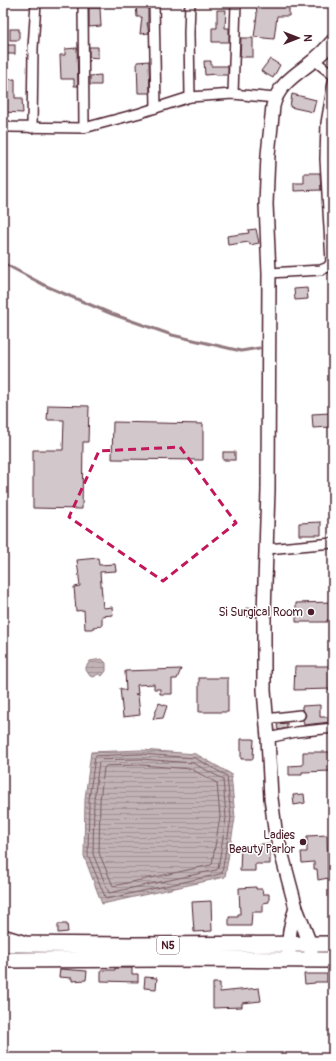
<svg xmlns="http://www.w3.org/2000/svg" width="336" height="1061" font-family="Pangolin,sans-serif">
  <defs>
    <pattern id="water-rules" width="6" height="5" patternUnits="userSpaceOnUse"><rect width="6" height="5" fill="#c1b3b6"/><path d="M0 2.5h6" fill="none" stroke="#9f9194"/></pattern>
  </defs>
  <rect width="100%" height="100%" fill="#fff"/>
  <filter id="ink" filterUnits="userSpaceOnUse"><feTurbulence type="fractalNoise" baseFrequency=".025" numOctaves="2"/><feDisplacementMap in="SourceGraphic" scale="8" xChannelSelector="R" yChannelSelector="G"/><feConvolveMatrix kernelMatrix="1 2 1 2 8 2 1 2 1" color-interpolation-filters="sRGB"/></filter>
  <g filter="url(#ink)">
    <g fill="url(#water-rules)" stroke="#91787e">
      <path d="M 102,659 L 106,663 L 106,671 L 102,676 L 98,674 L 94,677 L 90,676 L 86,670 L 86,667 L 90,661 Z"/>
      <path d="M 141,750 L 196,754 L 231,774 L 235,818 L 225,877 L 102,904 L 84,856 L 85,799 L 91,752 Z"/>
    </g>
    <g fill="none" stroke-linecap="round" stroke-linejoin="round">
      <g stroke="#7a5a63" stroke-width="1">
        <path d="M 141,754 L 195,758 L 227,776 L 231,818 L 222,873 L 220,874 L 106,899 L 88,855 L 89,799 L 95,757 L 96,756 Z"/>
        <path d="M 141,759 L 193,763 L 223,779 L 226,818 L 218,869 L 216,870 L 109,893 L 93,854 L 94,800 L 99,762 L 101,760 Z"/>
        <path d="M 141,765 L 191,769 L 217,783 L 220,817 L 212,864 L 211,865 L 113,886 L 99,853 L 100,800 L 104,768 L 106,766 Z"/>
      </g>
      <path stroke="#91787e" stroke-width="3" d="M 3,263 L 46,286 L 112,314 L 172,335 L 241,351 L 259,348"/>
    </g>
    <g fill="#d2c7cb" stroke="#4a1f2b">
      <path d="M 136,3 L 148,3 L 148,23 L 147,23 L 149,33 L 140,34 L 142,17 L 137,17 Z"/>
      <path d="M 256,3 L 289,3 L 289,16 L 277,16 L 274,39 L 254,37 L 257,15 Z"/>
      <path d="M 89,8 L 100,8 L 101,26 L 89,27 Z"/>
      <path d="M 217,10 L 226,10 L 225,28 L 229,28 L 229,42 L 212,42 L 212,28 L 217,28 Z"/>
      <rect x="10" y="29" width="9" height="11"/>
      <path d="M 241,38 L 253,38 L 253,57 L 240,57 Z"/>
      <rect x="3" y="45" width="12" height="9"/>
      <path d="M 89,47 L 98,47 L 98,58 L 89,57 Z"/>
      <path d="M 77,48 L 78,86 L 74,86 L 74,79 L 61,79 L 60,55 L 65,55 L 65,49 Z"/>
      <path d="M 270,59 L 280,65 L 273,78 L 261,71 Z"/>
      <path d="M 149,61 L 150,93 L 138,93 L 137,62 Z"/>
      <path d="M 204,61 L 211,61 L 211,66 L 228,66 L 228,75 L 216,75 L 216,74 L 205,75 Z"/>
      <path d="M 101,75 L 101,85 L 90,85 L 90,76 Z"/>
      <path d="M 15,79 L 15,98 L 22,98 L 23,113 L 3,112 L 3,80 Z"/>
      <path d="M 292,94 L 316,100 L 313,112 L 290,107 Z"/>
      <path d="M 304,173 L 320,173 L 321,190 L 294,191 L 294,183 L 304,183 Z"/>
      <path d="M 256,229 L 259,243 L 250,245 L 249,242 L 228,245 L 227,236 L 249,233 L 248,230 Z"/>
      <path d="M 307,288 L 308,299 L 295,300 L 294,289 Z"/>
      <path d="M 48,405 L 89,406 L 88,442 L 83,442 L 82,509 L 33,508 L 33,450 L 63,450 L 64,420 L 47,420 Z"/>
      <path d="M 330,413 L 331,427 L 313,428 L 312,414 Z"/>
      <path d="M 113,422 L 203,424 L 203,460 L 112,459 Z"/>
      <rect x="223" y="452" width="12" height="8"/>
      <path d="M 321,522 L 321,535 L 299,535 L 299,523 Z"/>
      <path d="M 98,558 L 99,565 L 115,564 L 116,571 L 100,572 L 103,608 L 112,607 L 113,615 L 102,616 L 102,626 L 93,627 L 93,629 L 85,629 L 84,610 L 76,611 L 74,587 L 80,586 L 77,560 Z"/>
      <path d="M 333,602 L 333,620 L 327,620 L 327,622 L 296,622 L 296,603 Z"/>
      <path d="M 246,608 L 254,609 L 254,617 L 245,616 Z"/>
      <path d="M 295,666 L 332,666 L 331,689 L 294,690 Z"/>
      <path d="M 181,669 L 177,679 L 172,679 L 172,694 L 160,694 L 160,689 L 154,689 L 154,684 L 137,685 L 138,694 L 135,694 L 138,695 L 140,715 L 123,717 L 120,688 L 126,691 L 125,671 Z"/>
      <rect x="199" y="678" width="29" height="34"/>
      <path d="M 159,703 L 167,706 L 163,718 L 153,719 Z"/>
      <path d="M 320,705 L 320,717 L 330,717 L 330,722 L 304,725 L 303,720 L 306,715 L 302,710 L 302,706 Z"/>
      <path d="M 287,723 L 287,728 L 278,730 L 277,724 Z"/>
      <path d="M 241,739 L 254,739 L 253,759 L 241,759 Z"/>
      <path d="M 303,752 L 333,752 L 333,771 L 302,772 L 302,775 L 289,775 L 289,766 L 303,765 Z"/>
      <path d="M 304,794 L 305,803 L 294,805 L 293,795 Z"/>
      <path d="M 327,835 L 328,878 L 318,880 L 317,869 L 314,869 L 314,862 L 302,863 L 301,852 L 307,852 L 307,836 Z"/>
      <path d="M 261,844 L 270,844 L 270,864 L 255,864 L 255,871 L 240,871 L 241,845 L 261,846 Z"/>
      <path d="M 256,887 L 256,889 L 262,889 L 263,894 L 269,894 L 269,902 L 263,903 L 263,912 L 252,912 L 251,926 L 229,926 L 229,917 L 238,917 L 238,914 L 240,914 L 239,888 Z"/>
      <path d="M 211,901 L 212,931 L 194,932 L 192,902 Z"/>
      <path d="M 58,924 L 67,924 L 68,932 L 58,933 Z"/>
      <path d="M 115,968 L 132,968 L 132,974 L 138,974 L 138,982 L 101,981 L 101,970 L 115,970 Z"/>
      <path d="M 60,969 L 87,971 L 86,980 L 72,981 L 72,978 L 59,977 Z"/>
      <path d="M 304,974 L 327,974 L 327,982 L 315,982 L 315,983 L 305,984 Z"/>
      <path d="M 145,977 L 157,978 L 156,989 L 144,988 Z"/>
      <path d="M 213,983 L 220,983 L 220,992 L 259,988 L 261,1001 L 242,1003 L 242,1007 L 213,1008 Z"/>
    </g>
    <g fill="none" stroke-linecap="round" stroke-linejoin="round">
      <defs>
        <g id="minor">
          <path d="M 83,3 L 84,128"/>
          <path d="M 154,3 L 156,108"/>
          <path d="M 314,60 L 333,75"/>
          <path d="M 233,94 L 236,3"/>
          <path d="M 190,97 L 189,33 L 190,3"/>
          <path d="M 3,124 L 10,127 L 84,128 L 140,113 L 190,97 L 233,94 L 275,98"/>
          <path d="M 32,128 L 33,48 L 36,3"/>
          <path d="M 269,273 L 321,270 L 328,267 L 331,262 L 325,159 L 326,123 L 333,82"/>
          <path d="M 267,549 L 333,543"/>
          <path d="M 266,719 L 300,715"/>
          <path d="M 268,738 L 296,732 L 333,728"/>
          <path d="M 3,934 L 23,940"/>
        </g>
        <g id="secondary">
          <path d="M 311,953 L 310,944 L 296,908 L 275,829 L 271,798 L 268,738 L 264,690 L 264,614 L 268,490 L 269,273 L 266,204 L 268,155 L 273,106 C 278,84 297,74 313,61 C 320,55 327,48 333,41"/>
          <path d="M 289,954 C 288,938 290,924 296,908"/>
        </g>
        <g id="trunk">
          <path d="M 3,944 L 133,945 L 333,944"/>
          <path d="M 3,960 L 163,959 L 333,960"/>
        </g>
      </defs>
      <use href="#minor" stroke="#4a1f2b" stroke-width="12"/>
      <use href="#secondary" stroke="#4a1f2b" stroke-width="16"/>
      <use href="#trunk" stroke="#4a1f2b" stroke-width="18"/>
      <use href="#minor" stroke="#fff" stroke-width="9"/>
      <use href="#secondary" stroke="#fff" stroke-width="13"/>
      <use href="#trunk" stroke="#fff" stroke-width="15"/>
    </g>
  </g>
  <path fill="none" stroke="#c2185b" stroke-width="3" stroke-dasharray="8 5" stroke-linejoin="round" d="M 180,447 L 236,523 L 163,581 L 69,517 L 99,451 Z"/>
  <g fill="#4a1f2b" stroke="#fff" stroke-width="1.5">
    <circle cx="311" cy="612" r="4"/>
    <circle cx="303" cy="842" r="4"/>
  </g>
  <g text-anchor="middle" stroke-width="3" stroke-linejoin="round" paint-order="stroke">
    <rect fill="#fff" stroke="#80626b" stroke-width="1" x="157" y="936" width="22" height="18" rx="3"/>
    <g font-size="11" font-weight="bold" fill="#4a1f2b">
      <text x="168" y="949">N5</text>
    </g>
    <g font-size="12" fill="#4a1f2b" stroke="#fff" text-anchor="end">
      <text x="303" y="616">Si Surgical Room</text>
      <text x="295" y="839">Ladies<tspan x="295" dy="14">Beauty Parlor</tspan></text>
    </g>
  </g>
  <rect width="336" height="1061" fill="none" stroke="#fff" stroke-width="16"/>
  <rect x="8" y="8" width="320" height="1045" fill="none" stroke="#4a1f2b" stroke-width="1.5" filter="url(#ink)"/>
  <g transform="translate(298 38) rotate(90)" stroke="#ffffff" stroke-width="3" paint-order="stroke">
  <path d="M0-3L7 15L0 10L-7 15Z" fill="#4a1f2b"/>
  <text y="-6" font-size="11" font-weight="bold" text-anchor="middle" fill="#4a1f2b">N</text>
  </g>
</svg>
